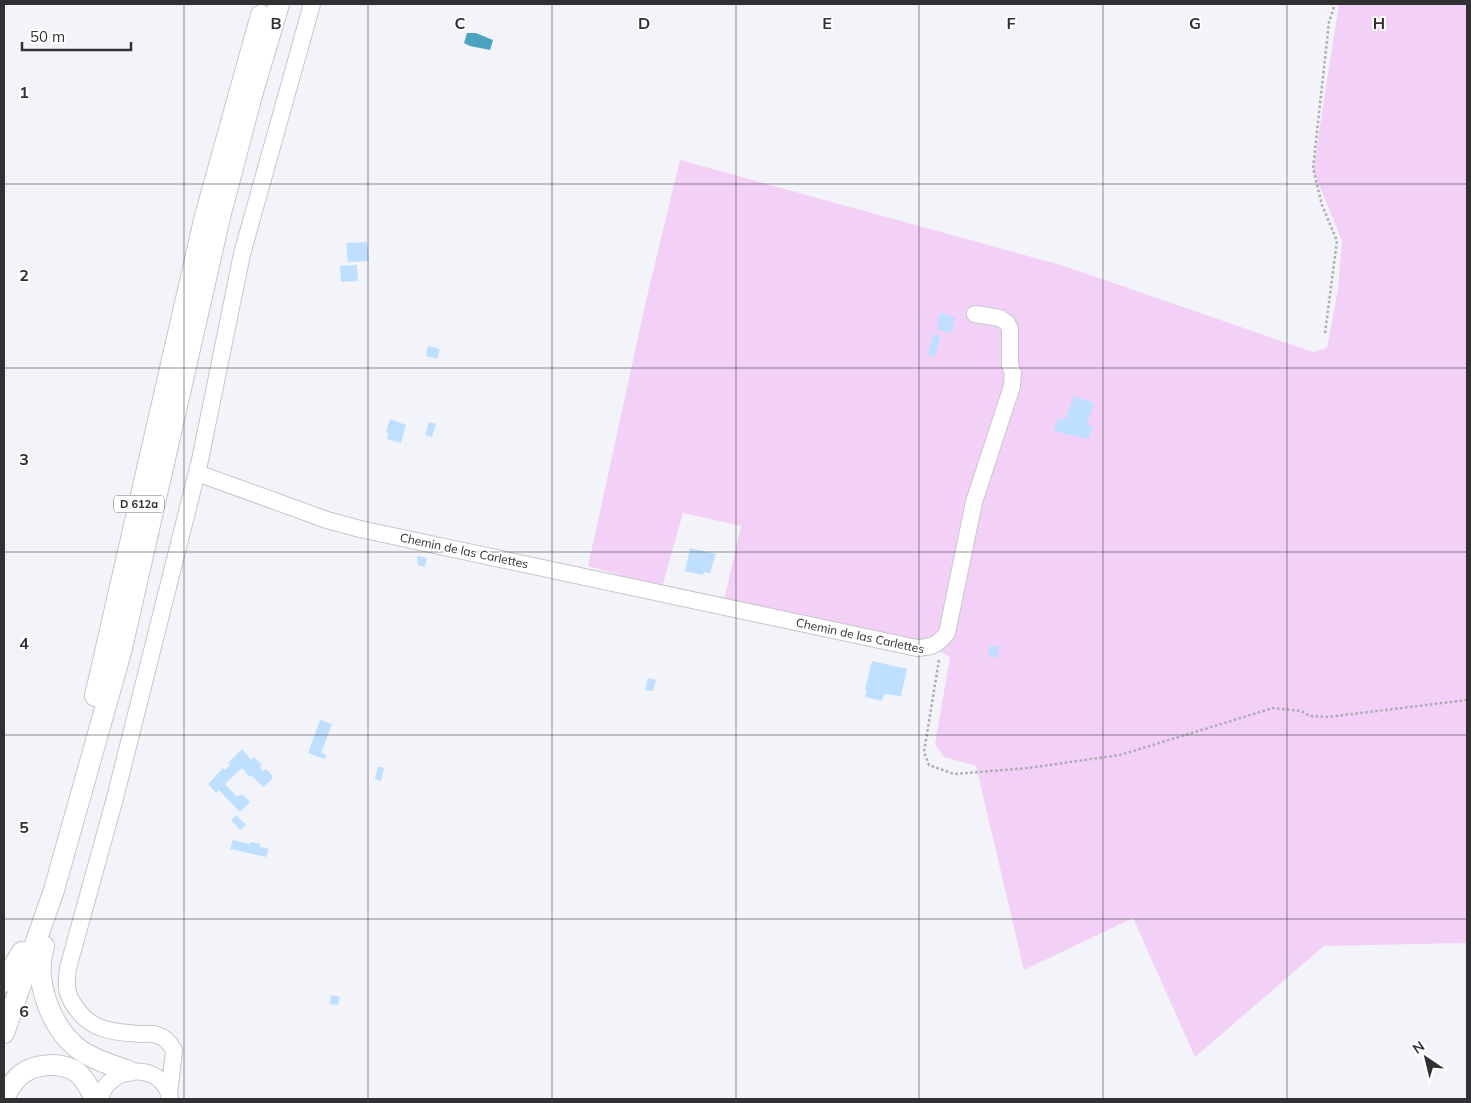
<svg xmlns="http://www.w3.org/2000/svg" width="1471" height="1103" font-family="Mulish,sans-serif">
  <rect width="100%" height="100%" fill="#f2f4fa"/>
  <path fill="#f3d1f7" d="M 1339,4 L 1467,4 L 1467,943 L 1324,946 L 1195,1057 L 1133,918 L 1024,970 L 976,766 L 944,757 L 935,744 L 950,657 L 920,640 L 724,600 L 741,526 L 683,513 L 662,587 L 588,566 L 648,292 L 680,160 L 1064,266 L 1313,352 L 1327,348 L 1338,289 L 1342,241 L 1313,170 Z"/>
  <path fill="#4ca3c1" d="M 467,33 L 476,33 L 493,40 L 490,50 L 470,46 L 464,43 Z"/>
  <g fill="#bedfff">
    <path d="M 367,242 L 369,261 L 348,262 L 346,243 Z"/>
    <path d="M 357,265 L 358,281 L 341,282 L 340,266 Z"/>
    <path d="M 940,313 L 955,317 L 951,333 L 937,329 Z"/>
    <path d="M 933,334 L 940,336 L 935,357 L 928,355 Z"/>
    <path d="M 428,346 L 440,349 L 437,359 L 426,356 Z"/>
    <path d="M 1074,396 L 1094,403 L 1087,425 L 1093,427 L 1088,439 L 1054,431 L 1058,418 L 1065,420 Z"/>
    <path d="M 390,419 L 406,425 L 401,443 L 387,439 L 388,433 L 386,432 Z"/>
    <path d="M 429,422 L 436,424 L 432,437 L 425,435 Z"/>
    <path d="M 690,548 L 716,554 L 710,573 L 704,572 L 703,575 L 685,571 Z"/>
    <path d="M 417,556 L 427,558 L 425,567 L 418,565 Z"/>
    <path d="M 990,645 L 999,647 L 997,658 L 988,656 Z"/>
    <path d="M 872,661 L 907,669 L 901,696 L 884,694 L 882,701 L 865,697 L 867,690 L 865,689 Z"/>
    <path d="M 648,678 L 656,680 L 653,691 L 645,690 Z"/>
    <path d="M 320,720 L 332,724 L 321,753 L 326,755 L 325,759 L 308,753 Z"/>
    <path d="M 242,749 L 251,760 L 254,757 L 262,765 L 260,767 L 263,771 L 266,769 L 272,775 L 272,779 L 263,787 L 251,775 L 250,777 L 242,768 L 225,784 L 236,796 L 243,795 L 250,802 L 240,812 L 219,790 L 216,793 L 208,784 L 223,768 L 225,770 L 230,765 L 228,763 Z"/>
    <path d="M 378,766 L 384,768 L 381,781 L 375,779 Z"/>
    <path d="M 236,815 L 246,825 L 240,830 L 231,820 Z"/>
    <path d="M 233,840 L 250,844 L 251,842 L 260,844 L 260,847 L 269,849 L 266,857 L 230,849 Z"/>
    <path d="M 331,995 L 340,997 L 338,1005 L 330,1004 Z"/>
  </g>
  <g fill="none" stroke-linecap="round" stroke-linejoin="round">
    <defs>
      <g id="minor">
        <path d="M 197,473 L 327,520 L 360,529 L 917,648 C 933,647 937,645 947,633 L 974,502 L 1012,386 L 1013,373 L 1010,365 L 1010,329 L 1007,323 L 1000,318 L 975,314"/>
        <path d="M 169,1094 L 174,1050 C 170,1043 165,1037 157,1035 C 152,1033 146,1034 141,1034 C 115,1032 93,1032 76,1008 C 65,993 66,985 68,968 L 115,798 L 200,460 L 242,254 L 312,4"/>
        <path d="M 100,1099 C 108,1063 165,1062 170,1099"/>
      </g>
      <g id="major">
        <path d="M 95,696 L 205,216 L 261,15"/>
        <path d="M 44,946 C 33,980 51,1029 80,1050 C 94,1060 112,1065 129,1071"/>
        <path d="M 4,982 L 22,952"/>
        <path d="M 4,1033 L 54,890 L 121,652 L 220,217 L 252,95 L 279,4"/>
        <path d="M 4,1097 C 9,1089 14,1079 23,1073 C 38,1063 63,1062 78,1073 C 86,1080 91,1091 95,1099"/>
      </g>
    </defs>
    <use href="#minor" stroke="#c5c7cd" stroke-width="18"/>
    <use href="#major" stroke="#c5c7cd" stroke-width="22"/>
    <g stroke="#abacb1" stroke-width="2.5" stroke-dasharray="2.5 2.5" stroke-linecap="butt">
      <path d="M 1325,333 L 1337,241 L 1322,205 L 1313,168 L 1329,22 L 1335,4"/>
      <path d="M 939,660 L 924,752 L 929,765 L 954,774 L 1028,768 L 1120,755 L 1273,708 L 1301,711 L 1310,716 L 1328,717 L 1467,700"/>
    </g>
    <use href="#minor" stroke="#fff" stroke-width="16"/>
    <use href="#major" stroke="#fff" stroke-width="20"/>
  </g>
  <path fill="none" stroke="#313134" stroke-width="1" stroke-opacity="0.55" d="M 184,4 L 184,1099M 368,4 L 368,1099M 552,4 L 552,1099M 736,4 L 736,1099M 919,4 L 919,1099M 1103,4 L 1103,1099M 1287,4 L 1287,1099M 4,184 L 1467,184M 4,368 L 1467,368M 4,552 L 1467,552M 4,735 L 1467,735M 4,919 L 1467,919"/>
  <g text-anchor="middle" stroke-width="4" stroke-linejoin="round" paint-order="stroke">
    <rect fill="#fff" stroke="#6f6f71" stroke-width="1" x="114" y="495.5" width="50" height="17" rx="4"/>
    <g font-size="11" font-weight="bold" fill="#313134">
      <text x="139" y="508">D 612a</text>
    </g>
    <g font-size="12" fill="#313134" stroke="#fff">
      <text transform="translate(464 551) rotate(12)" y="4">Chemin de las Carlettes</text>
      <text transform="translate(860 636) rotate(12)" y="4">Chemin de las Carlettes</text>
    </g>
  </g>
  <g font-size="16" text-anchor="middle" font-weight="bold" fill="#313134" stroke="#fff" stroke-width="4" stroke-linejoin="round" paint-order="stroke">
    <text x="276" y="29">B</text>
    <text x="460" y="29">C</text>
    <text x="644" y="29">D</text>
    <text x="827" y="29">E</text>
    <text x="1011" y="29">F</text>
    <text x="1195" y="29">G</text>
    <text x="1379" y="29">H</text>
    <text x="24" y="98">1</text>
    <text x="24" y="281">2</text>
    <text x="24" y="465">3</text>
    <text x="24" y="649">4</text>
    <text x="24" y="833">5</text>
    <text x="24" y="1017">6</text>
  </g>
  <rect width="1471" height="1103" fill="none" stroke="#313134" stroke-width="10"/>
  <g transform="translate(1426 1058) rotate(325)" stroke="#ffffff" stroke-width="4" paint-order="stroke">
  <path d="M0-4L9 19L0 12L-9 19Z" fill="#313134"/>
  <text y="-8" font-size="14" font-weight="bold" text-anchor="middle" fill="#313134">N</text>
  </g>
  <path d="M22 42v8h109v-8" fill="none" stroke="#313134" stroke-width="2.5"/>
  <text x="30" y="42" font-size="15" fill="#313134" stroke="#ffffff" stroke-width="4" paint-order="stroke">50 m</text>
</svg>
